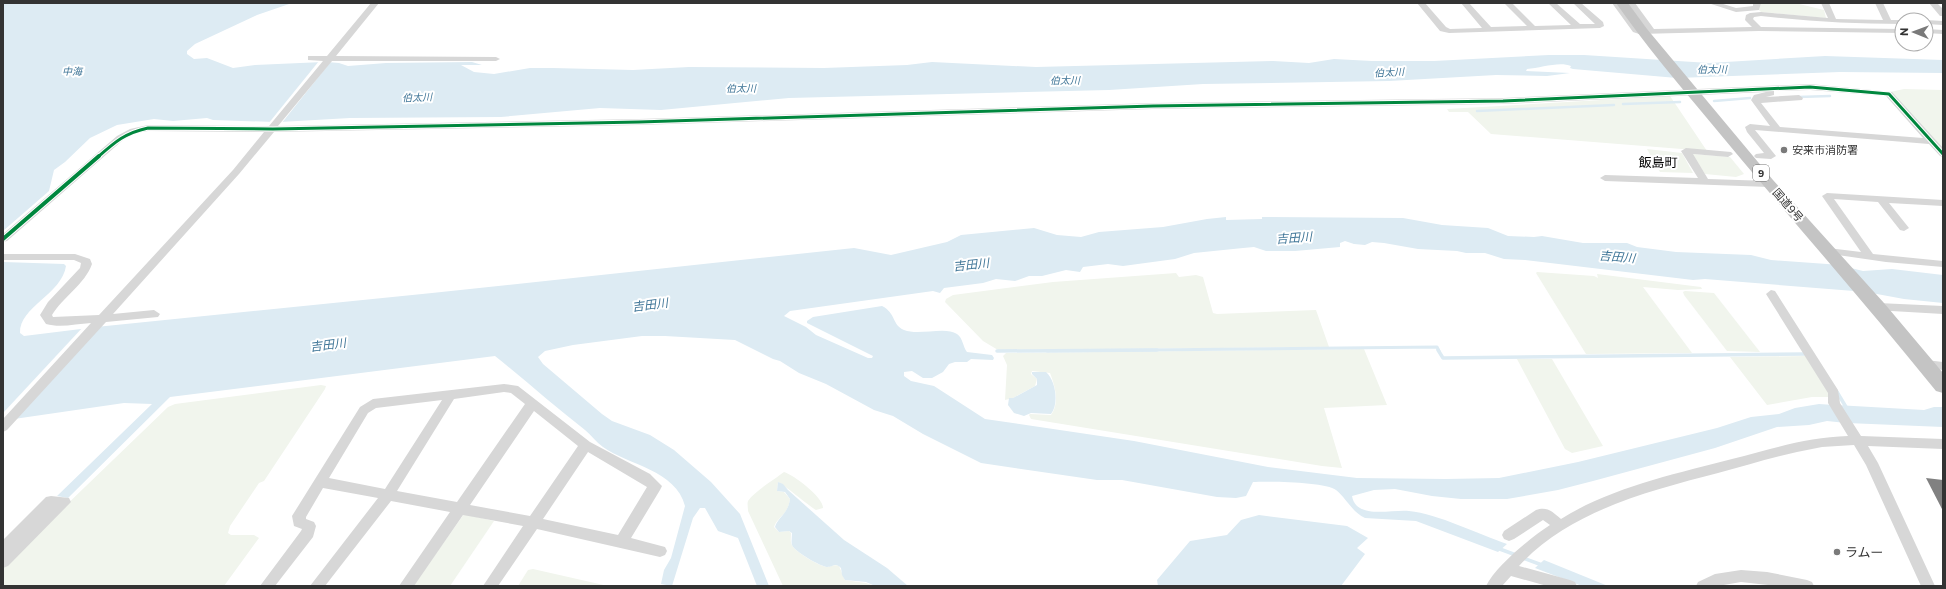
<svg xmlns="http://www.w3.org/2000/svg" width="1946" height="589" font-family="Commissioner,'Noto Sans JP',sans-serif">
  <rect width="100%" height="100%" fill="#fff"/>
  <g fill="#f1f5ed">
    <path d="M 1760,3 L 1795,3 L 1824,10 L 1826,18 L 1761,12 L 1759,10 Z"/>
    <path d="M 1904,89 L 1943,90 L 1943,151 L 1890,92 Z"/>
    <path d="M 1670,96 L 1707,151 L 1491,134 L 1468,112 L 1449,112 L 1447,109 Z"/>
    <path d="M 1647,149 L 1682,153 L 1693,173 L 1660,172 Z"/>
    <path d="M 1692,154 L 1730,157 L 1744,174 L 1736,177 L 1705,174 Z"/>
    <path d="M 1537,272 L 1594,276 L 1598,278 L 1597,274 L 1701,287 L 1702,289 L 1678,290 L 1643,287 L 1692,353 L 1586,354 L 1536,273 Z"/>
    <path d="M 1176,273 L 1179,277 L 1196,275 L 1203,277 L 1213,313 L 1217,314 L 1316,310 L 1329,347 L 998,350 L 983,341 L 945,302 L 946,299 L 953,295 L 1053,282 Z"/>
    <path d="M 1685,291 L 1714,293 L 1760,352 L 1727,351 L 1684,295 L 1683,292 Z"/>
    <path d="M 1364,349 L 1387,405 L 1324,408 L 1342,468 L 1322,466 L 1031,419 L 1029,415 L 1030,414 L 1051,415 C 1060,403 1055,386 1050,373 L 1032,371 L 1031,374 L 1037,379 L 1035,386 L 1013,398 L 1005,400 L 1007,365 L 1003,356 L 1006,353 Z"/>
    <path d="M 1807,356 L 1828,391 L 1829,397 L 1812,397 L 1767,405 L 1730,357 Z"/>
    <path d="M 1517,359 L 1552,359 L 1603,446 L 1572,453 L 1565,449 Z"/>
    <path d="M 321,385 L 326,386 L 325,389 L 264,481 L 259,483 L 230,526 L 228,533 L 231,535 L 254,535 L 259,538 L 224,586 L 3,586 L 3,566 L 168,407 L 175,404 Z"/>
    <path d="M 784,472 C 794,475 824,498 823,508 L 816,510 C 809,506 782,483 778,482 L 777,491 L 784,492 L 790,499 C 788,515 778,516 774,527 L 779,532 L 789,531 L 791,533 C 791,537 790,542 792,545 C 795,552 819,566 827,567 C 831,567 834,564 839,566 L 845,580 L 866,583 L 875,586 L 783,586 L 748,511 C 748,507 747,504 748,501 C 755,491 775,479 784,472 Z"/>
    <path d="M 464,514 L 494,521 L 450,586 L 413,586 Z"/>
    <path d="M 533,569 L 608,586 L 518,586 L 528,570 Z"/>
  </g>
  <g fill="#ddebf3">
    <path d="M 3,3 L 292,3 L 257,15 L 195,44 L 187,51 L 187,54 L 194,59 L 207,58 L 233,68 L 255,65 L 323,62 L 275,122 L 213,120 L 207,118 L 173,121 L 154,119 L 117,125 L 90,138 L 65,162 L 54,170 L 49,191 L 3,231 Z"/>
    <path d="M 1549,55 L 1584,55 L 1709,63 L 1825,56 L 1943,60 L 1943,73 L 1840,72 L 1677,78 L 1573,69 L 1570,68 L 1571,66 C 1559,61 1541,68 1527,69 L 1526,71 L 1570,73 L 1547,76 L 1496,75 L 1389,81 L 1203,84 L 1109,90 L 789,98 L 661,110 L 600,108 L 501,117 L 350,118 L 280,122 L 327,62 L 339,63 L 348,66 L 386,63 L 472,62 L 482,65 L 461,65 L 474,72 L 494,74 L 530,68 L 553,68 L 633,70 L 689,67 L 824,68 L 907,65 L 932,62 L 1036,67 L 1273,61 L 1309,63 L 1334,59 L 1372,61 L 1434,61 Z"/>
    <path d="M 1226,217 L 1226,220 L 1262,219 L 1262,217 L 1403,218 L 1442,225 L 1488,228 L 1508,236 L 1534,237 L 1542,236 L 1583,243 L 1627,243 L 1637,247 L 1676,252 L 1751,255 L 1771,260 L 1841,265 L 1854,291 L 1705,279 L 1693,280 L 1525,260 L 1504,259 L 1485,253 L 1466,253 L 1457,251 L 1418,249 L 1384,243 L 1372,242 L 1365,245 L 1354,244 L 1345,241 L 1340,243 L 1340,247 L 1295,251 L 1266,251 L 1254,247 L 1243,248 L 1194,253 L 1175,259 L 1123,266 L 1108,264 L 1083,267 L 1080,272 L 1066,270 L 1042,276 L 1029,276 L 1015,281 L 996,279 L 983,283 L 944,288 L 940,293 L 933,291 L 790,311 L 784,316 L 806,327 L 816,335 L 868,358 L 872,358 L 873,356 L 807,323 L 807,321 L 813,317 L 882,306 C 896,313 892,325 904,330 C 919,336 945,326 957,334 C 963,338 963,347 967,352 L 992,355 L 994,358 L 993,360 L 971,359 L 967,362 L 955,362 L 949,364 L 943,372 L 932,378 L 923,378 L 912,371 L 904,372 L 904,376 L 911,381 L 934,386 L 985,419 L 1134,441 L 1268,467 L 1357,478 L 1446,479 L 1499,478 L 1578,462 L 1717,428 L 1751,417 L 1779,414 L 1795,408 L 1819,404 L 1834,405 L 1846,423 L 1827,421 L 1809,425 L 1777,427 L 1715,448 L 1593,481 L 1558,490 L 1507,499 L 1461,499 L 1432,496 L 1395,489 L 1374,490 L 1352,496 C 1356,520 1392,509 1409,511 C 1438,514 1478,534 1507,544 L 1498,552 L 1416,521 L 1365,518 C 1352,512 1347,499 1336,490 C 1327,482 1268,481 1253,482 L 1246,496 L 1236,498 L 1217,497 L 1122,480 L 1097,480 L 981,463 L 923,434 L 893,416 L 874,410 L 826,384 L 799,373 L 780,361 L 773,359 L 735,340 L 665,336 L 642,336 L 573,345 L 545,351 L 538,357 L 543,364 L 602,414 L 612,421 L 650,435 L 674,450 L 711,482 L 740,514 L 769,586 L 757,586 L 738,538 L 718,531 L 705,508 L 700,508 L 693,518 L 672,586 L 661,584 L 664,570 L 671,558 L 685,506 C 676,470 628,465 603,447 C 596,442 591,435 585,430 C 554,406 525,380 495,356 L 170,397 L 68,498 L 57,496 L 152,404 L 124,403 L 14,419 L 96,327 L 432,293 L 854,248 L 891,255 L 947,242 L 961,235 L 1034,228 L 1057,235 L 1081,237 L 1099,232 L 1163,227 L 1207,219 Z"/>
    <path d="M 3,262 L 64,264 L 66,266 C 62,294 19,307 20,333 L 24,336 L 89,328 L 3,420 Z"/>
    <path d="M 1843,266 L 1863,271 L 1892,269 L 1943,275 L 1943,303 L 1904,299 L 1866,292 Z"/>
    <path d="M 1032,372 L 1046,372 C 1056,381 1059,404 1051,414 L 1031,413 L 1024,416 L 1014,413 L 1008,405 L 1009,398 L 1013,398 L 1037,385 L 1037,379 L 1032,374 Z"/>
    <path d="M 1836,405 L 1924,410 L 1934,407 L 1943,407 L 1943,427 L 1847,423 Z"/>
    <path d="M 778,482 L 783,484 L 788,490 L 844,540 L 887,568 L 908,586 L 875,586 L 866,582 L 845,580 L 842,575 L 841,568 C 835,562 834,567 827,567 C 820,566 795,552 792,545 C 791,542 792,537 792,533 L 789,531 L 779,532 L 775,527 C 778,517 788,514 790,499 L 785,492 L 777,491 Z"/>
    <path d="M 1259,515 L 1347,526 L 1368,538 L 1357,548 L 1365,554 L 1341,586 L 1158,586 L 1157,580 L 1190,541 L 1227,535 L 1241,520 Z"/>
    <path d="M 1544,560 L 1608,586 L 1582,586 L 1535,568 Z"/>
  </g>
  <g fill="#fff">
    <path d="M 332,60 L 281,124 L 268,124 L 319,61 Z"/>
    <path d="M 89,326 L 3,422 L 3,413 L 83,327 Z"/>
  </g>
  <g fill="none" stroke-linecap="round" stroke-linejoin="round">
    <g stroke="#ddebf3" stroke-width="2.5">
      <path d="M 1798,97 L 1830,96"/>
      <path d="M 1714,101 L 1750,98"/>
      <path d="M 1623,104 L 1680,102"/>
      <path d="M 1477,111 L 1614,105"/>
    </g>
    <path stroke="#ddebf3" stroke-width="3" d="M 1047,351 L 1437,347 L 1439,351"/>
    <g stroke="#ddebf3" stroke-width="3.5">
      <path d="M 1438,350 L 1443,358 L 1806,354"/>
      <path d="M 997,351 L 1157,350"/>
      <path d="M 1837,392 L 1846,407"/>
      <path d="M 1497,548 L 1516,555"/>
      <path d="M 1523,558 L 1542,565"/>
    </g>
  </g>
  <path fill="#818181" d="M 1926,478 L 1943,480 L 1943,511 Z"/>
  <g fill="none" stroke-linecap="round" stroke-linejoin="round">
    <g fill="#d7d7d7" fill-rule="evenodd">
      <path d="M 371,3 L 379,3 L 336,56 L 496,57 L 500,59 L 496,61 L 332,61 L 278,126 L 639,119 L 1153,103 L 1503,98 L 1810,84 L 1892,92 L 1943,148 L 1943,157 L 1940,156 L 1929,144 L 1755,130 L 1776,156 L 1771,159 L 1756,158 L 1754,156 L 1756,154 L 1764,153 L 1747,132 L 1745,127 L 1750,124 L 1770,126 L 1751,100 L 1754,95 L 1766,92 L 1503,104 L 1153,109 L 639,125 L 274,132 L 239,174 L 113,314 L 154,310 L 160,314 L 158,317 L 106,322 L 7,430 L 3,432 L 3,419 L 91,323 C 76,324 60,328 46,324 L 40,315 L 48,302 L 80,268 L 81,263 L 74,260 L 3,260 L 3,254 L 75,254 L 90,259 L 92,264 C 85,284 63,297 52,315 L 53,317 L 99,315 L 233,170 L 264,132 L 148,131 L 136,133 L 123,140 L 7,241 L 3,242 L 3,234 L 117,136 L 130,129 L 148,125 L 269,126 L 323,61 L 308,60 L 308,56 L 327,56 ZM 1810,90 L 1886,96 L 1923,138 L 1780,127 L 1761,103 L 1802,100 L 1803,98 L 1799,95 L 1766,97 L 1774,95 L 1774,91 Z"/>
      <path d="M 1417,3 L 1425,3 L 1446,27 L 1450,29 L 1482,28 L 1461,3 L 1469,3 L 1491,27 L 1527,26 L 1504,3 L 1512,3 L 1535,26 L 1571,25 L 1548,3 L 1556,3 L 1580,24 L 1595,24 L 1573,3 L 1581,3 L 1603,22 L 1604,26 L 1600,28 L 1449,33 L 1440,31 Z"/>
      <path d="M 1612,3 L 1620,3 L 1641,30 L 1646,29 L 1627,3 L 1635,3 L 1654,29 L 1752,27 L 1745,20 L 1746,15 L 1750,13 L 1761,12 L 1828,18 L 1821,3 L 1829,3 L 1836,19 L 1883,20 L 1875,3 L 1883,3 L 1891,20 L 1903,20 L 1902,20 L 1902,24 C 1855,24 1808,21 1761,16 L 1754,17 L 1753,19 L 1761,27 L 1902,29 L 1902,33 L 1759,31 L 1639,34 L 1633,32 Z"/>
      <path d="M 1708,3 L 1720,3 L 1736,8 L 1753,6 L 1753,3 L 1761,3 L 1759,10 L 1736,12 Z"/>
      <path d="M 1929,3 L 1937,3 L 1943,9 L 1943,16 L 1940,16 Z"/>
      <path d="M 1925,20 L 1926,20 L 1943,21 L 1943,25 L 1926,24 L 1926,20 Z"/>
      <path d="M 1926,29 L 1943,30 L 1943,34 L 1926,33 Z"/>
      <path d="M 1686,148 L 1731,152 L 1733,154 L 1728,157 L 1693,154 L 1708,179 L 1769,181 L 1774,184 L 1769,187 L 1605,181 L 1600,178 L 1605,175 L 1698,178 L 1681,151 Z"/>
      <path d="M 1827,193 L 1943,200 L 1943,206 L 1889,203 L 1909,228 L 1904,231 L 1900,230 L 1878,202 L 1834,199 L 1873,254 L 1943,261 L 1943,267 L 1886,262 L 1824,253 L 1823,251 L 1828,248 L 1861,252 L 1822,196 Z"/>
      <path d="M 1771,290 L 1775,291 L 1838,390 L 1840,403 L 1861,436 L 1943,439 L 1943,449 L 1868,446 L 1878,463 L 1935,586 L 1921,586 L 1866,465 L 1854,445 L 1822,447 L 1797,452 C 1770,458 1744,466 1718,473 C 1649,491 1569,511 1519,566 L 1570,580 L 1575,582 L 1577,586 L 1547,586 L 1511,576 L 1502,586 L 1486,586 C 1496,566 1530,538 1550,525 L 1543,520 L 1514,539 L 1509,541 L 1504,539 L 1502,535 L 1504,531 L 1536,510 C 1547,506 1553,512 1561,519 C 1612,487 1675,474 1732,459 C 1771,449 1808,437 1848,436 L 1828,403 L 1828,393 L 1766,294 Z"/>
      <path d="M 1878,303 L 1943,306 L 1943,314 L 1874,310 L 1872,307 L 1874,304 Z"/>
      <path d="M 1926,360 L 1943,362 L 1943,370 L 1922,367 L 1920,364 L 1922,361 Z"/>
      <path d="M 504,384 L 518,386 L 590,442 L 650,474 L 662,486 L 660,490 L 631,538 L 665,547 L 667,551 L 665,555 L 660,557 L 537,529 L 498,586 L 483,586 L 523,526 L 463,515 L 414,586 L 399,586 L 450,512 L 391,501 L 325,586 L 310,586 L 378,498 L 323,488 L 306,517 L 306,519 L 314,522 L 316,526 L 313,537 L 275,586 L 260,586 L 301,531 L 302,529 L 294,526 L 292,516 L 360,407 L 373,399 ZM 504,392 L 511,393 L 525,404 L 457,502 L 397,491 L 454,399 ZM 442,400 L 385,489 L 329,478 L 368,413 L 376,408 ZM 534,411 L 578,446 L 530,516 L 470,505 ZM 588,452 L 647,487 L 618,535 L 543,519 Z"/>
      <path d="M 51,496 L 69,498 L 71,502 L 8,566 L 3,568 L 3,540 L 46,497 Z"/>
      <path d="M 1741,570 L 1767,572 L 1807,580 L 1812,582 L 1814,586 L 1777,586 L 1741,582 L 1718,586 L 1696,586 L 1698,582 L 1715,574 Z"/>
    </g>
    <path fill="#c4c4c4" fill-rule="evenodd" d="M 1616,3 L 1628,3 L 1647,29 L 1773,180 L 1884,303 L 1943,373 L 1943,393 L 1936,391 C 1861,298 1782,209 1706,117 C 1675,80 1644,43 1616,3 Z"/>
    <defs>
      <path id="cycleway-far1" d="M 98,157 C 115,142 125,133 148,128 L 273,129 L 639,122 L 1153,106 L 1503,101 L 1810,87 L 1889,94 L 1943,154"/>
      <path id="cycleway" d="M 3,239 L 99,156"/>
    </defs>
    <use href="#cycleway-far1" stroke="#fff" stroke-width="5"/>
    <use href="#cycleway" stroke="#fff" stroke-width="6"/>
    <use href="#cycleway-far1" stroke="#00873e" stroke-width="3"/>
    <use href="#cycleway" stroke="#00873e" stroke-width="4"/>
  </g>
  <g fill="#7a7a7a" stroke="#fff" stroke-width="1.5">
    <circle cx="1784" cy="150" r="4"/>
    <circle cx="1837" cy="552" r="4"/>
  </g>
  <g text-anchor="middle" stroke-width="4" stroke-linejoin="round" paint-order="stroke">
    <g font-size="10" font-style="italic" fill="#3f7597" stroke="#fff">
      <text transform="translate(1712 69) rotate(-1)" y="4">伯太川</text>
      <text x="72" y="75">中海</text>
      <text transform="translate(1389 72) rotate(-3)" y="4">伯太川</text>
      <text transform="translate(1065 80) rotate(-1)" y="4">伯太川</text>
      <text transform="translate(741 88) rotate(-1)" y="4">伯太川</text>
      <text transform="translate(417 97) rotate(-2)" y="4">伯太川</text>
    </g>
    <rect fill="#fff" stroke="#707070" stroke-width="1" x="1753" y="165" width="16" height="16" rx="3"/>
    <g font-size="10" font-weight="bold" fill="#333">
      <text x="1761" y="177">9</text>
    </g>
    <g font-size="11" fill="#333" stroke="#fff" text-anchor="start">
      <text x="1792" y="154">安来市消防署</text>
    </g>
    <g font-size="11" fill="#333" stroke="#fff">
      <text transform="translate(1788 205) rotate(49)" y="4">国道9号</text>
    </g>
    <g font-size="12" font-style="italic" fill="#3f7597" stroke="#fff">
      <text transform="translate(1294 238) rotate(-4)" y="4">吉田川</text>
      <text transform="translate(1617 257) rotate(5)" y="4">吉田川</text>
      <text transform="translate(971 265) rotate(-6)" y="4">吉田川</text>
      <text transform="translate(650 305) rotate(-7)" y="4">吉田川</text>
      <text transform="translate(328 345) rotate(-7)" y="4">吉田川</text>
    </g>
    <g font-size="13" fill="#000" stroke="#fff">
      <text x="1658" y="167">飯島町</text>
    </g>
    <g font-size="13" fill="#333" stroke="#fff" text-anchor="start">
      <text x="1845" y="557">ラムー</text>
    </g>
  </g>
  <rect width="1946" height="589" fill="none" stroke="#333333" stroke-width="8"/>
  <g transform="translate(1914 32) rotate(271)"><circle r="19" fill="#ffffff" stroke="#adadad"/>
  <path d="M0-3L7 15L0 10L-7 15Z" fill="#7a7a7a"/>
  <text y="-6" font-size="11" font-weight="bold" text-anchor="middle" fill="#333333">N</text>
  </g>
</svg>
